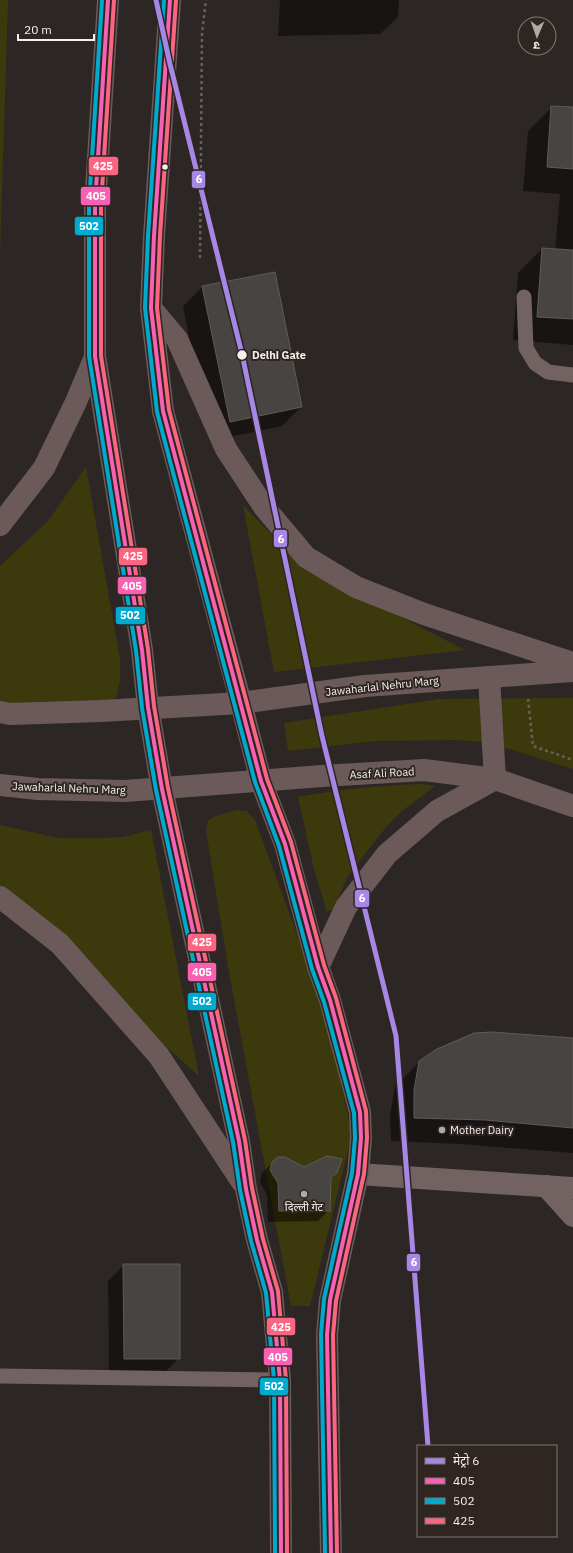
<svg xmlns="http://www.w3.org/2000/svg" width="573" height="1553" font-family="'IBM Plex Sans','Noto Sans Devanagari',sans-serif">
  <rect width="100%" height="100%" fill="#2c2725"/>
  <g fill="#3c3a0d">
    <path d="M 0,0 L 8,0 L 0,254 Z"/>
    <path d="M 86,467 L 120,659 L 120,680 L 117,696 L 104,708 L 0,711 L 0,566 L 48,521 Z"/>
    <path d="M 243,505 L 268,531 L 302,559 L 416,625 L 465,650 L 274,672 Z"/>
    <path d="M 573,698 L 573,769 L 487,742 L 454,740 L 375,741 L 288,751 L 284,723 L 439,699 Z"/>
    <path d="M 419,784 L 435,786 L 402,811 L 386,827 L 348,876 L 333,909 L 327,912 L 314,869 L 298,797 C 338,789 378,786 419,784 Z"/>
    <path d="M 237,810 L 247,811 L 255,820 L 314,980 L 331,1042 L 352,1134 L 310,1306 L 291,1306 L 228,967 L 206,830 L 208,821 L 213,817 Z"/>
    <path d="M 0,825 L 58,838 L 103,838 L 123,837 L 151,830 L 199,1076 L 0,898 Z"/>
  </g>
  <g fill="#0007">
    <path d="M 280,0 L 399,0 L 398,17 L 380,34 L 278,36 Z"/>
    <path d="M 552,107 L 573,108 L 573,345 L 513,340 L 518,273 L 542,249 L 555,250 L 560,194 L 523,191 L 528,131 Z"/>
    <path d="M 202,287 L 301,407 L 282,426 L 210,441 L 183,306 Z"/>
    <path d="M 573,1039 L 573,1153 L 460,1144 L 391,1141 L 390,1115 L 395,1087 L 419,1062 Z"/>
    <path d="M 272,1163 L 336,1173 L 330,1179 L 329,1210 L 318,1221 L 268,1222 L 267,1195 L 260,1182 L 261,1174 Z"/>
    <path d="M 124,1265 L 179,1358 L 163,1374 L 109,1374 L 108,1281 Z"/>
  </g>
  <g fill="#474442" stroke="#5f5b59">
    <path d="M 551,106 L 573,107 L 573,169 L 547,167 Z"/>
    <path d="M 542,248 L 573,250 L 573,319 L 537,317 Z"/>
    <path d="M 275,272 L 302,407 L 230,422 L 202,286 Z"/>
    <path d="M 492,1032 L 573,1038 L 573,1128 L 485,1120 L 414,1118 L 414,1090 L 419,1061 L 437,1049 L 474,1033 Z"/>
    <path d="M 327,1156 L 342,1159 L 337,1173 L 331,1177 L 330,1211 L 279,1211 L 278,1183 L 270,1170 L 272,1162 L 278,1157 L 285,1157 L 304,1167 Z"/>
    <path d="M 123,1264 L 180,1264 L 180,1359 L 124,1359 Z"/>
  </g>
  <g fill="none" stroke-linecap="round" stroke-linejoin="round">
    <g stroke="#685e5d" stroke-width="2.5" stroke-dasharray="3 3" stroke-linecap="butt">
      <path d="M 200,258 L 202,33 L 206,0"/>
      <path d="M 528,699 L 533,746 L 573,760"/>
    </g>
    <g stroke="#736262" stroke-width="15">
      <path d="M 524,297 L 526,348 L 535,363 L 548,372 L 573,375"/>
      <path d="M 0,1376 L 280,1380"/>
    </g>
    <g stroke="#736262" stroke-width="22">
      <path d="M 358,1174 L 573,1188"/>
      <path d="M 546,1186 L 573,1216"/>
    </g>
    <g stroke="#6c5a5b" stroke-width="22">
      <path d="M 108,0 L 95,205 L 95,356 L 142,650 L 148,707 L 162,789 L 239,1141 L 246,1189 L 257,1240 L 272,1292 L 280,1380 L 281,1553"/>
      <path d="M 170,0 L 154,236 L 151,308 L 163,411 L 241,703 L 261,781 L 285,844 L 318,967 L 330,1000 L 360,1112 L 361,1138 L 358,1174 L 330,1300 L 327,1335 L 331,1553"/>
      <path d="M 151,308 L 177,339 L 226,449 L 264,507 L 306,557 L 356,587 L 424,614 L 573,663"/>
      <path d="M 0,525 L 44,468 L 75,404 L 95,357"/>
      <path d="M 0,712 L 10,714 L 101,711 L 241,703 L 365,686 L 573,671"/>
      <path d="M 0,785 L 38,789 L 125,791 L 322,776 L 424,770 L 495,779 L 573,806"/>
      <path d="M 0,897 L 60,944 L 159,1056 L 242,1182"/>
      <path d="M 318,967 L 346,907 L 387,854 L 437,811 L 495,779 L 489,677"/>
    </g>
    <defs>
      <g id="bus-1">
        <path d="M 108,0 L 95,205 L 95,356 L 142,650 L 148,707 L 162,789 L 239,1141 L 246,1189 L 257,1240 L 272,1292 L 280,1380 L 281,1553"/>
        <path d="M 170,0 L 154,236 L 151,308 L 163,411 L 261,781 L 285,844 L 318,967 L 330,1000 L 360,1112 L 361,1138 L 358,1174 L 330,1300 L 327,1335 L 331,1553"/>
      </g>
      <g id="bus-2">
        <path d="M 102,0 L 89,205 L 89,356 L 136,651 L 142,708 L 156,790 L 233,1142 L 240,1190 L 251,1241 L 266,1293 L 274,1380 L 275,1553"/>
        <path d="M 164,0 L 148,236 L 145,308 L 157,412 L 255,782 L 279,846 L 312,969 L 324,1002 L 354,1113 L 355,1138 L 352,1173 L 324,1299 L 321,1334 L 325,1553"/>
      </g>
      <g id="bus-3">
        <path d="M 114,0 L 101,205 L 101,356 L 148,649 L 154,706 L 168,788 L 245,1140 L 252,1188 L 263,1239 L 278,1291 L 286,1380 L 287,1553"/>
        <path d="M 176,0 L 160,236 L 157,308 L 169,410 L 267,779 L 291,842 L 324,965 L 336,998 L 366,1111 L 367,1138 L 364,1174 L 336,1301 L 333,1335 L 337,1553"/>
      </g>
    </defs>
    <use href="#bus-1" stroke="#2f2622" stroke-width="7"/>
    <use href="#bus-2" stroke="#2f2622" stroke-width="7"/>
    <use href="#bus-3" stroke="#2f2622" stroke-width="7"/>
    <use href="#bus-1" stroke="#f860b3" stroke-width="4"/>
    <use href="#bus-2" stroke="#00a9ce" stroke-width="4"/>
    <use href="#bus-3" stroke="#fa6682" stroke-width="4"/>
    <defs>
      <path id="metro-1" d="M 156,0 L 170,64 L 242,354 L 322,736 L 396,1036 L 428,1446"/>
    </defs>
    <use href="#metro-1" stroke="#2f2622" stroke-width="8"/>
    <use href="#metro-1" stroke="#a787e6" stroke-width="5"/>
  </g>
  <g fill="#f6f0ed" stroke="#2f2622" stroke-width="1.5">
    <circle cx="165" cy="167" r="3.5"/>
    <circle cx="242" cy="355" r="5.5"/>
  </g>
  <g fill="#afaaa7" stroke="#2f2622" stroke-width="1.5">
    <circle cx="442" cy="1130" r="4"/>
    <circle cx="304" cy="1194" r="4"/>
  </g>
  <g text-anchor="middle" stroke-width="4" stroke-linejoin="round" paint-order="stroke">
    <g font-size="11" font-weight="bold" fill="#f6f0ed" stroke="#2f2622" text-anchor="start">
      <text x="252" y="359">Delhi Gate</text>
    </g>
    <g font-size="11" fill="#f6f0ed" stroke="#2f2622">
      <text transform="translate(382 686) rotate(-6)" y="4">Jawaharlal Nehru Marg</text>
      <text transform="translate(382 773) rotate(-3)" y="4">Asaf Ali Road</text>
      <text transform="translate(69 788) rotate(2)" y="4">Jawaharlal Nehru Marg</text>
    </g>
    <g font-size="11" fill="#f6f0ed" stroke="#2f2622" text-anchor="start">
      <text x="450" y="1134">Mother Dairy</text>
      <text x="304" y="1211" text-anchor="middle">दिल्ली गेट</text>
    </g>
  </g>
  <g stroke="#2f2622" stroke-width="1.5">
    <rect x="88" y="156" width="31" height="20" rx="4" fill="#fa6682"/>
    <rect x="191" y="170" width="15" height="19" rx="4" fill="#a787e6"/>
    <rect x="80" y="186" width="31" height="20" rx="4" fill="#f860b3"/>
    <rect x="74" y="216" width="30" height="20" rx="4" fill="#00a9ce"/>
    <rect x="273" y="529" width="15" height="19" rx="4" fill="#a787e6"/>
    <rect x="118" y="547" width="30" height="19" rx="4" fill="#fa6682"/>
    <rect x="117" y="576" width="30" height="19" rx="4" fill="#f860b3"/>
    <rect x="115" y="606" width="31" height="19" rx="4" fill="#00a9ce"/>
    <rect x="354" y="889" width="16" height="19" rx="4" fill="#a787e6"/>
    <rect x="187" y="933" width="30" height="19" rx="4" fill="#fa6682"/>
    <rect x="187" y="962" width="30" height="20" rx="4" fill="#f860b3"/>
    <rect x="187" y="992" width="30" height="19" rx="4" fill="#00a9ce"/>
    <rect x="406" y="1253" width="15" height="19" rx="4" fill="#a787e6"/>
    <rect x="266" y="1317" width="30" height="19" rx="4" fill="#fa6682"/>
    <rect x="263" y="1347" width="30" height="19" rx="4" fill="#f860b3"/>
    <rect x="259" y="1377" width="30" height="19" rx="4" fill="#00a9ce"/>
  </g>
  <g font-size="11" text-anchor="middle" font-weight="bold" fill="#fff">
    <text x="103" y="170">425</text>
    <text x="199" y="183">6</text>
    <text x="96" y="200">405</text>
    <text x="89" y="230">502</text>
    <text x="281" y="543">6</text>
    <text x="133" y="560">425</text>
    <text x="132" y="590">405</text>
    <text x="130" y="619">502</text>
    <text x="362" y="902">6</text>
    <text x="202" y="946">425</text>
    <text x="202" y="976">405</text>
    <text x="202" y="1005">502</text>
    <text x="414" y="1266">6</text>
    <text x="281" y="1331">425</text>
    <text x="278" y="1361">405</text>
    <text x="274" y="1390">502</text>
  </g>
  <rect x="417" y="1445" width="140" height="92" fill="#2f2622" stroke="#7f7773"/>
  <rect x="425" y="1458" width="20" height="6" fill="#a787e6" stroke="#7f7773"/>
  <text x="453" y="1465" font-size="12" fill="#f6f0ed">मेट्रो 6</text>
  <rect x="425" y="1478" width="20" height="6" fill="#f860b3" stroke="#7f7773"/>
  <text x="453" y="1485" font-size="12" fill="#f6f0ed">405</text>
  <rect x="425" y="1498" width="20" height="6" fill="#00a9ce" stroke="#7f7773"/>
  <text x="453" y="1505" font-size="12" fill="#f6f0ed">502</text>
  <rect x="425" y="1518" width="20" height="6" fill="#fa6682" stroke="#7f7773"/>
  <text x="453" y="1525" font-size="12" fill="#f6f0ed">425</text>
  <g transform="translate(537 36) rotate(182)"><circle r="19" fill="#2f2622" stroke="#7f7773"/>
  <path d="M0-3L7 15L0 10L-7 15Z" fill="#afaaa7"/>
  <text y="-6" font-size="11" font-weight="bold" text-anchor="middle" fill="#f6f0ed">उ</text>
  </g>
  <path d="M18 34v6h76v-6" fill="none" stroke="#f6f0ed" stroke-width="2"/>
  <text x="24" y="34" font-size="12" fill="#f6f0ed" stroke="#2f2622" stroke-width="3" paint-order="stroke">20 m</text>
</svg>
